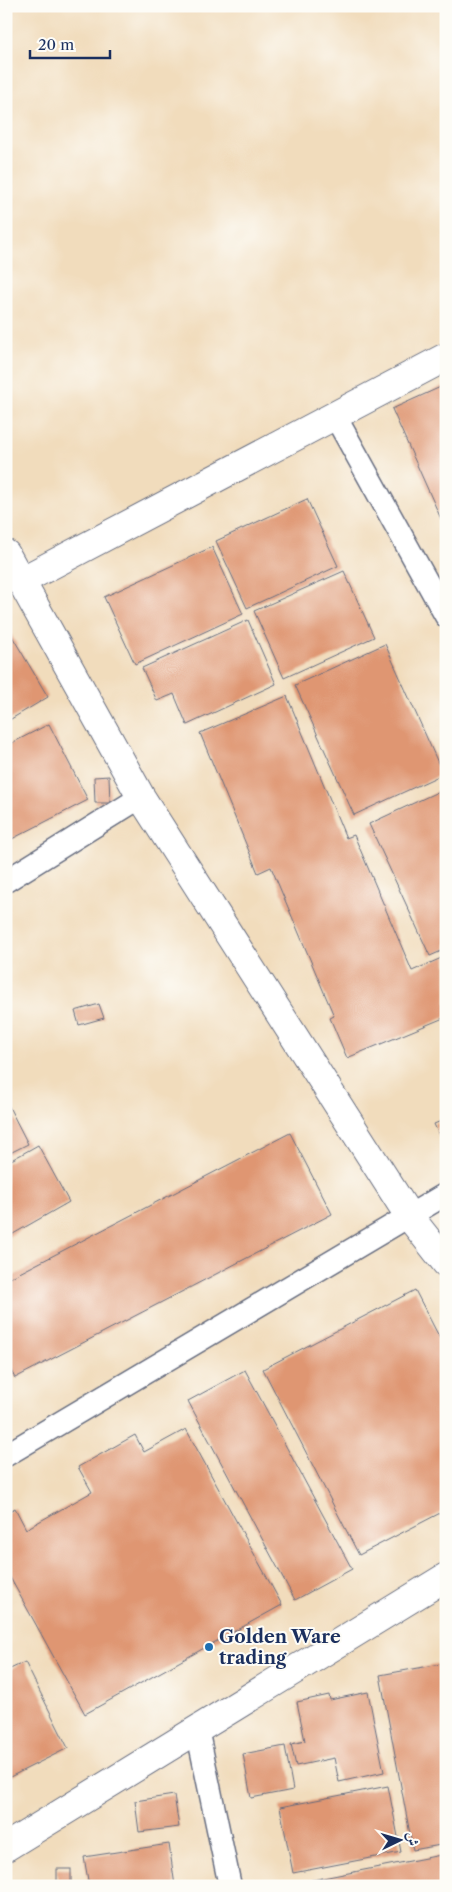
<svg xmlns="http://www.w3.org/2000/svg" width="452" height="1892" font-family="'Libre Caslon Text',Amiri,serif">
  <rect width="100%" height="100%" fill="#fdfcf7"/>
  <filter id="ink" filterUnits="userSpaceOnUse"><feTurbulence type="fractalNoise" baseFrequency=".02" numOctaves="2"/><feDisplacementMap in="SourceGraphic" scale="10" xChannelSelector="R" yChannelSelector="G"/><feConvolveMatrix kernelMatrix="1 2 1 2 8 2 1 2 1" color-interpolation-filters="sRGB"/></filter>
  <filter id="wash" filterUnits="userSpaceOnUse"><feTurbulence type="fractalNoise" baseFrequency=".0096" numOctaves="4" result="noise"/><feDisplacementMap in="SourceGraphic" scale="20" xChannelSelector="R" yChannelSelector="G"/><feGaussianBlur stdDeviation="1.12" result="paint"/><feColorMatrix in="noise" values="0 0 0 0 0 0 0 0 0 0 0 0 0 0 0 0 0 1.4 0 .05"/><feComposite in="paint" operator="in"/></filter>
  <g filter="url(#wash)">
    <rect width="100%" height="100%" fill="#f1dcbc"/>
    <g id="blocks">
      <g fill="#df9672">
        <path d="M 445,385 L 446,387 L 446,530 L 392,409 Z"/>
        <path d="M 307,499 L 338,566 L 247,608 L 216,541 Z"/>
        <path d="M 212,547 L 243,614 L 135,664 L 104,597 Z"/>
        <path d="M 344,571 L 374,637 L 284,678 L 254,611 Z"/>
        <path d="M 248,620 L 276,684 L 187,725 L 174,694 L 157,701 L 142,668 Z"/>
        <path d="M 6,626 L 48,697 L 6,722 Z"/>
        <path d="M 385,644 L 443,774 L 354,815 L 295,685 Z"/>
        <path d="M 287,696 L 346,838 L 354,835 L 412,971 L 446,956 L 446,1017 L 347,1058 L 330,1018 L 334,1016 L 271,867 L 258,873 L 200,733 Z"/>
        <path d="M 49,724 L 88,800 L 6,842 L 6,746 Z"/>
        <path d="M 109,776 L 110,803 L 95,803 L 94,777 Z"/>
        <path d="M 446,788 L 446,949 L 430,956 L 369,824 Z"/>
        <path d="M 99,1004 L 104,1018 L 79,1025 L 75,1011 Z"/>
        <path d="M 6,1101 L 28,1144 L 6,1155 Z"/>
        <path d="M 446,1119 L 446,1151 L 434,1124 Z"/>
        <path d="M 290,1133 L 332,1214 L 15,1378 L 6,1362 L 6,1280 Z"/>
        <path d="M 38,1145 L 69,1202 L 6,1238 L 6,1163 Z"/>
        <path d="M 415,1290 L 446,1350 L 446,1510 L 359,1555 L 263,1369 Z"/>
        <path d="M 245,1370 L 352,1569 L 295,1600 L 188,1401 Z"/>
        <path d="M 186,1429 L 282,1605 L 85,1714 L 6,1570 L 6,1513 L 15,1508 L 26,1529 L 92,1492 L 78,1467 L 135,1435 L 144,1452 Z"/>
        <path d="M 25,1662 L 68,1748 L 6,1779 L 6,1671 Z"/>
        <path d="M 446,1663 L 446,1844 L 413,1850 L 380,1675 Z"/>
        <path d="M 368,1692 L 384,1772 L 339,1782 L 334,1758 L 296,1766 L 291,1744 L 305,1741 L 297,1702 L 329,1695 L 330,1700 Z"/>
        <path d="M 285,1746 L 293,1790 L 251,1798 L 243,1754 Z"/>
        <path d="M 388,1786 L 401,1852 L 293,1873 L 280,1807 Z"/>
        <path d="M 174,1795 L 179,1827 L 139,1832 L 135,1801 Z"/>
        <path d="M 169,1844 L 175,1886 L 89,1886 L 84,1857 Z"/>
        <path d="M 446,1854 L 446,1886 L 287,1886 L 287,1885 Z"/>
        <rect x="57" y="1869" width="14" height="17"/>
      </g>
    </g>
  </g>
  <g filter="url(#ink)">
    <use href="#blocks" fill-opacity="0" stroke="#666c7f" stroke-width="1"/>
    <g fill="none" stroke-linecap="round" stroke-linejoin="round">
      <defs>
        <g id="minor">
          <path d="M 335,416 L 446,616"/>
          <path d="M 6,881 L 141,797"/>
          <path d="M 6,1455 L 446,1194"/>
          <path d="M 197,1729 L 230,1886"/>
        </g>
        <g id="tertiary">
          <path d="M 6,554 L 141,797 L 409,1216 L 446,1263"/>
          <path d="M 21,581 L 446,357"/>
          <path d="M 6,1847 L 446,1577"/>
        </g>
      </defs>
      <use href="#minor" stroke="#666c7f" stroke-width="25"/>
      <use href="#tertiary" stroke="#666c7f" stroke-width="30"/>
      <use href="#minor" stroke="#fff" stroke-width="22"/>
      <use href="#tertiary" stroke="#fff" stroke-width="28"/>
    </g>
  </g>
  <circle fill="#1f6fb2" stroke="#fdfcf7" stroke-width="2" cx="209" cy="1647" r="5"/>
  <g text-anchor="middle" stroke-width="4" stroke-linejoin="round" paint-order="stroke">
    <g font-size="18" font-weight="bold" fill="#1b2f5e" stroke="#fdfcf7" text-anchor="start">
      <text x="219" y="1643">Golden Ware<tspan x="219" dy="21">trading</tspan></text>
    </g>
  </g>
  <rect width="452" height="1892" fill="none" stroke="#fdfcf7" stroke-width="25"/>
  <g transform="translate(400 1840) rotate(85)" stroke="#fdfcf7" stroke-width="4" paint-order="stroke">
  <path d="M0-4L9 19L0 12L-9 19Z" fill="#1b2f5e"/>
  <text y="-8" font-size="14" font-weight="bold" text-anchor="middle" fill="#1b2f5e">ش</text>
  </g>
  <path d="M30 50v8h80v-8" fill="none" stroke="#1b2f5e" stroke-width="2.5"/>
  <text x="38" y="50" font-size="15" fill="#1b2f5e" stroke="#fdfcf7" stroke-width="4" paint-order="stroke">20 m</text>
</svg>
